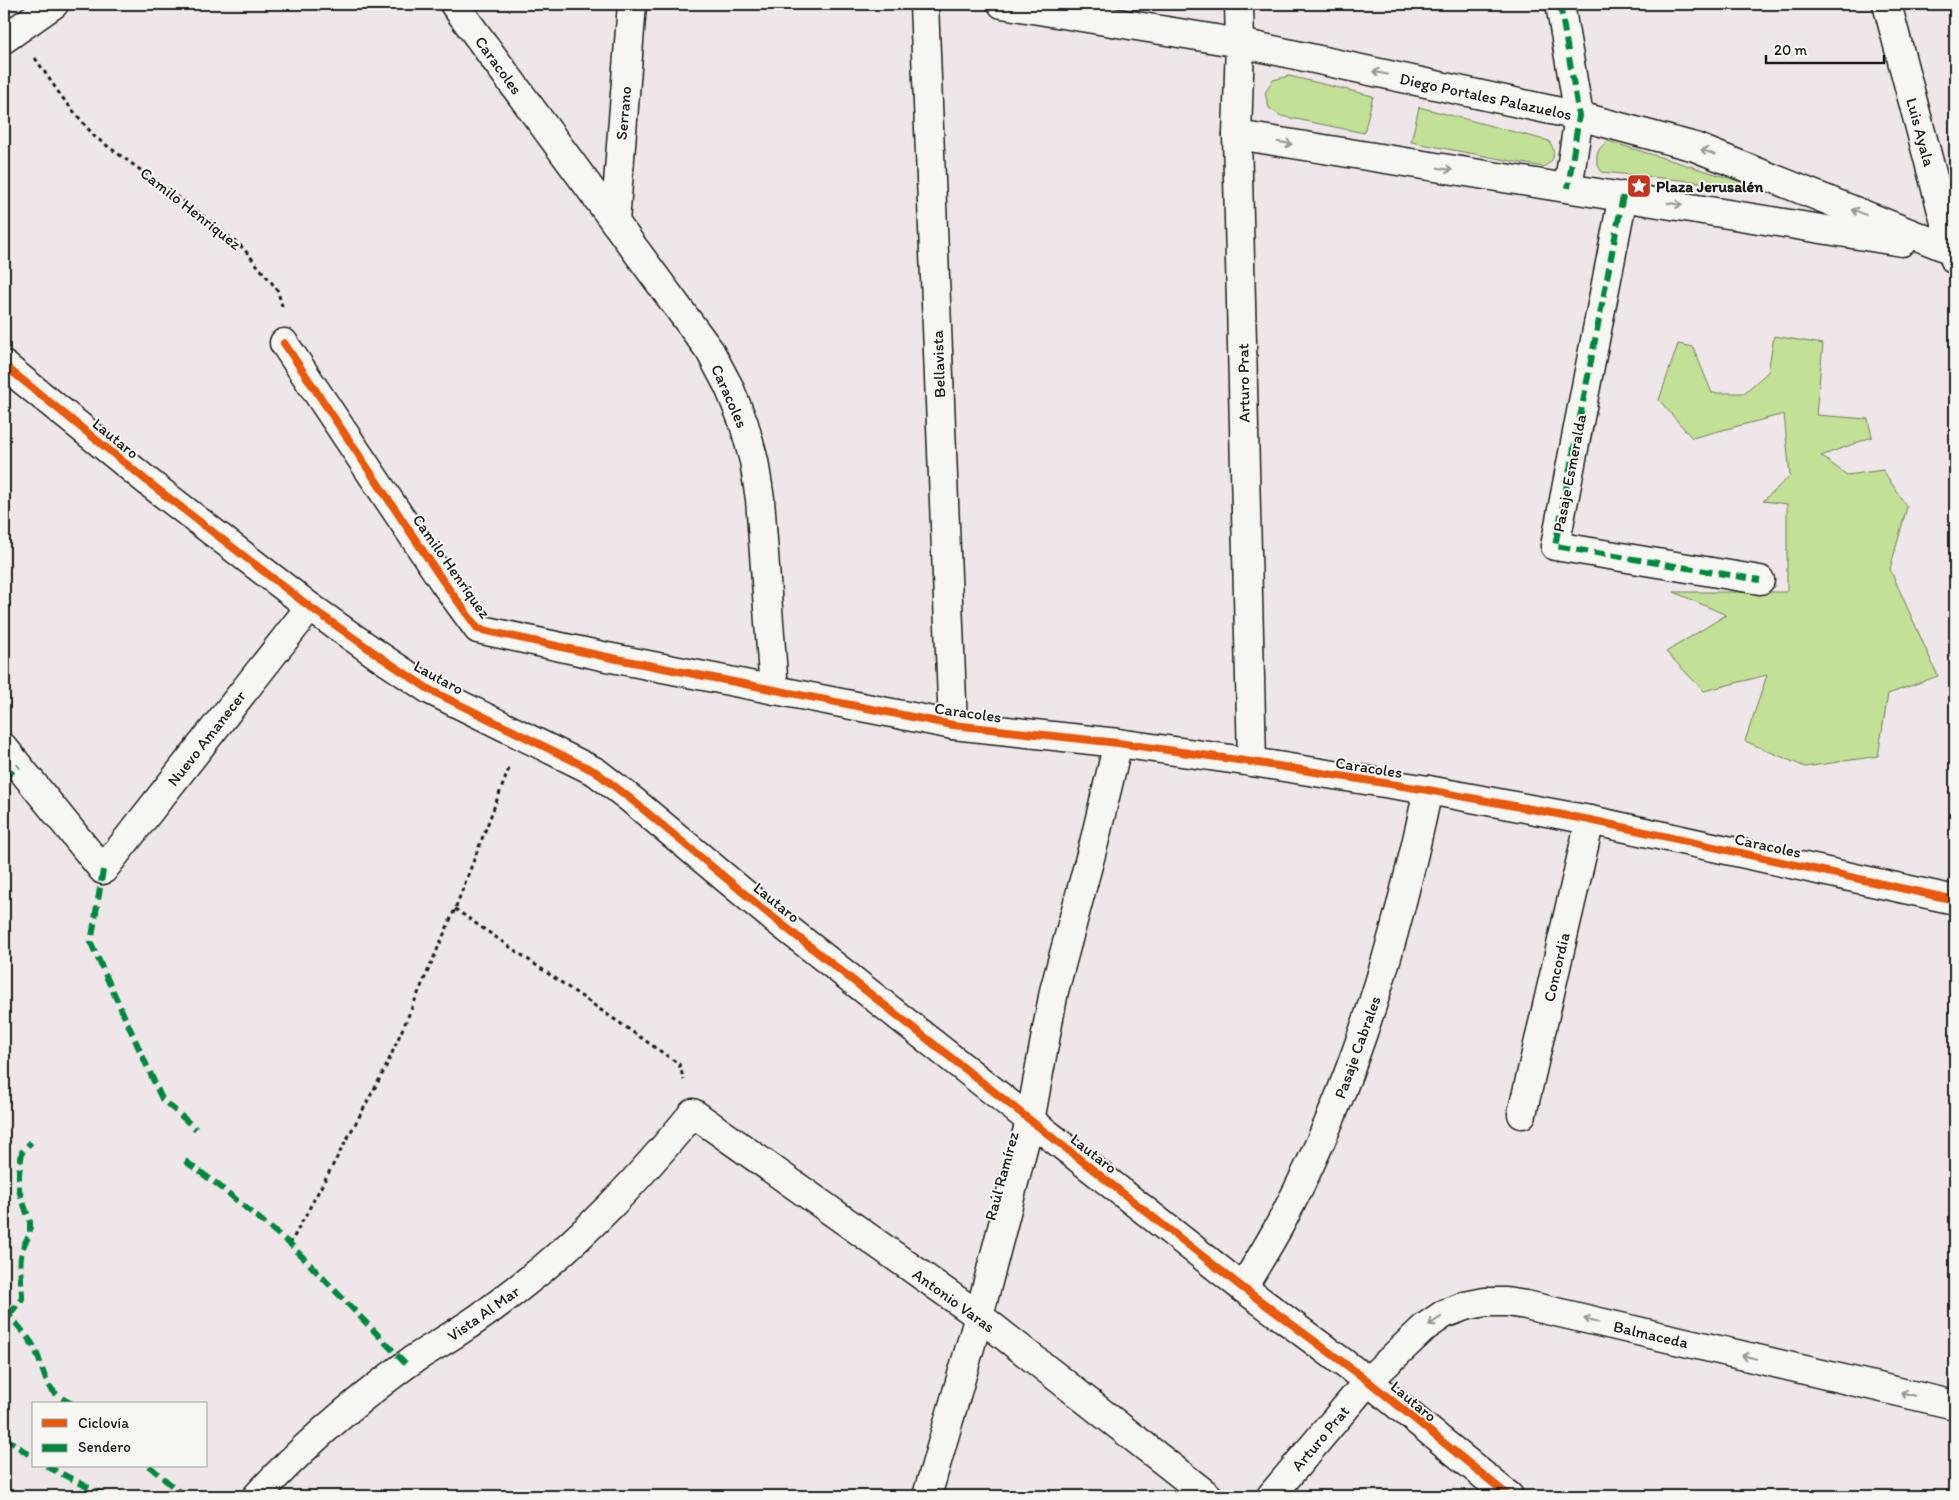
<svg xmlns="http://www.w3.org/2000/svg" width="1959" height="1500" font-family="Itim,sans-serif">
  <rect width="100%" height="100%" fill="#efe6e9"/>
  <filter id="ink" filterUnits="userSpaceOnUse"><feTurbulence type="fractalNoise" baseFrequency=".02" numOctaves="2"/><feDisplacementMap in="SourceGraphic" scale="10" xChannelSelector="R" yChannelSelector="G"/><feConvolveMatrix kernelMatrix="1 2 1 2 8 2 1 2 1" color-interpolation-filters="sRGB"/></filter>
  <g filter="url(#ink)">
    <g fill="#c3e097" stroke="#707e5a">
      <path d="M 1289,76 L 1373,96 L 1364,133 L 1281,116 L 1269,108 L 1265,93 L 1273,80 Z"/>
      <path d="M 1419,107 L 1549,141 C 1556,152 1556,161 1543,167 L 1411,142 Z"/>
      <path d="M 1608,141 L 1761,188 L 1602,172 C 1593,160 1596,149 1608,141 Z"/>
      <path d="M 1774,336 L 1823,344 L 1816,415 L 1868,419 L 1872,437 L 1821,456 L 1847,475 L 1883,470 L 1907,507 L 1890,569 L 1938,676 L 1888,694 L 1878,756 L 1805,767 L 1745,741 L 1767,675 L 1704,691 L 1666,652 L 1726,615 L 1674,592 L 1787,592 L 1787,504 L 1763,501 L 1790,476 L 1784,414 L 1692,438 L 1659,400 L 1678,344 L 1693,347 L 1712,393 L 1744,393 L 1768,372 Z"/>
    </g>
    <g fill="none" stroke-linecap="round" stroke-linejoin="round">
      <defs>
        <g id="minor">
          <path d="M 454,4 L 710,351 L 729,387 L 744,424 L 754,461 L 760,499 L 774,690"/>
          <path d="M 924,4 L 953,725"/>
          <path d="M 1002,4 L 1240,43 L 1579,116 L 1695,147 L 1952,250"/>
          <path d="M 1239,4 L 1240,43 L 1237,135 L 1252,762"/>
          <path d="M 1560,4 L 1579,116 L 1568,188"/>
          <path d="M 4,39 L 54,4"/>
          <path d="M 1237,135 L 1902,242"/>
          <path d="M 1623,196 L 1555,546 L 1760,580"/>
          <path d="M 615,222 L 632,4"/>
          <path d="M 284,343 L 443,581 L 478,629 L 607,657 L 953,725 L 1118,743 L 1252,762 L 1428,790 L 1590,820 L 1955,900"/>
          <path d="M 4,365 L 152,485 L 310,607 L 382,658 L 430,690 L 596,772 L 632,800 L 770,915 L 1243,1288 L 1368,1381 L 1509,1496"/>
          <path d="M 4,748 L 103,870 L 310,607"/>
          <path d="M 1522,1114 L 1590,820"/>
          <path d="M 1243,1288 C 1257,1263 1273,1239 1286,1213 C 1356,1080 1397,937 1428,790"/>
          <path d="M 257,1496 C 302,1447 351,1405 404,1366 C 423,1352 445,1341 465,1327 C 484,1315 502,1301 520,1287 C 585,1237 641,1176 693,1113 L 979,1316 L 1208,1496"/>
          <path d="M 927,1496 L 979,1316 L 1030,1121 L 1054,991 L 1094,843 L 1118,743"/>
          <path d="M 1271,1496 L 1368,1381 L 1425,1327 L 1444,1314 L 1465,1306 L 1485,1302 L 1506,1302 L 1526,1305 L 1955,1405"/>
        </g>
        <path id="tertiary" d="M 1887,4 L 1955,260"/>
      </defs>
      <use href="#minor" stroke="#1c1c1c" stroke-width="31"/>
      <use href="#tertiary" stroke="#1c1c1c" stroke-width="31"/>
      <g stroke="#1c1c1c" stroke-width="3" stroke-dasharray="4 4" stroke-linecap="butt">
        <path d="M 35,58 L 61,96 L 95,137 L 197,211 L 243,248 L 277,289 L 283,309"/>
        <path d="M 455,909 L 679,1064 L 684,1080"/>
        <path d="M 290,1244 L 385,1069 L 455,909 L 510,766"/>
      </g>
      <use href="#minor" stroke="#f6f6f2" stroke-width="28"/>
      <use href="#tertiary" stroke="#f6f6f2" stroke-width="28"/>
      <g stroke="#00873e" stroke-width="6" stroke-dasharray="12 6" stroke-linecap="butt">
        <path d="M 1560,4 L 1579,116 L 1568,188"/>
        <path d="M 1623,196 L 1555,546 L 1760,580"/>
        <path d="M 4,778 L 19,766"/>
        <path d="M 103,870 L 91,943 L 162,1099 L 196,1129"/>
        <path d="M 185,1161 L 217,1184 L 290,1244 L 406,1364"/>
        <path d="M 4,1309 C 13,1320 23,1331 31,1342 C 46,1365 39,1391 73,1404"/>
        <path d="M 9,1315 L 22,1299 C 22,1277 15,1253 30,1235 L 30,1222 L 19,1190 L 19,1173 L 22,1152 L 31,1142"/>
        <path d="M 4,1437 L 34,1458"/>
        <path d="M 46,1466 L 106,1496"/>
        <path d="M 149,1466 L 184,1496"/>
      </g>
      <defs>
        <g id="cycleway">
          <path d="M 284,343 L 443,581 L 478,629 L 607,657 L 953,725 L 1118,743 L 1252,762 L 1428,790 L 1590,820 L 1955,900"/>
          <path d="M 4,365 L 152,485 L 310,607 L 382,658 L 430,690 L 596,772 L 632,800 L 770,915 L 1243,1288 L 1368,1381 L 1509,1496"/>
        </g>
      </defs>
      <use href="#cycleway" stroke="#f6f6f2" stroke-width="11"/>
      <use href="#cycleway" stroke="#e8590c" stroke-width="8"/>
    </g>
    <defs><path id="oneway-shaft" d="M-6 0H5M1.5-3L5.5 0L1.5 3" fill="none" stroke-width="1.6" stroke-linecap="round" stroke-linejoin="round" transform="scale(1.25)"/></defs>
    <g stroke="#949492">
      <use href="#oneway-shaft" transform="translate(1380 73) rotate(-168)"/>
      <use href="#oneway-shaft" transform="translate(1285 143) rotate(9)"/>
      <use href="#oneway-shaft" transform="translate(1708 152) rotate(-158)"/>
      <use href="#oneway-shaft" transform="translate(1445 169) rotate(9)"/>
      <use href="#oneway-shaft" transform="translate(1675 204) rotate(9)"/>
      <use href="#oneway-shaft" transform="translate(1859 212) rotate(-158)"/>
      <use href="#oneway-shaft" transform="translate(1591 1320) rotate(-167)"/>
      <use href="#oneway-shaft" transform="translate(1435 1321) rotate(147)"/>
      <use href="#oneway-shaft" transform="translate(1749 1357) rotate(-167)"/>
      <use href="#oneway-shaft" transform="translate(1908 1394) rotate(-167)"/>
    </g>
  </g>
  <defs>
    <symbol id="sight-square" viewBox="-11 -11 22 22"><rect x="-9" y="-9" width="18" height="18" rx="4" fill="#c8321e" stroke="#f6f6f2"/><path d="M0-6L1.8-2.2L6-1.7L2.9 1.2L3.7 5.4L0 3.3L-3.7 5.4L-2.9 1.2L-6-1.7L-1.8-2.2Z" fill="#fff"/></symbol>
  </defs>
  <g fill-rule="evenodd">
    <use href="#sight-square" x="1625" y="172" width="28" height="28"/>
  </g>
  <g text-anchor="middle" stroke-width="4" stroke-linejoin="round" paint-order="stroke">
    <g font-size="16" fill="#1c1c1c" stroke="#f6f6f2">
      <text transform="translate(499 65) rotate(54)" y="6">Caracoles</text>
      <text transform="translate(1486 96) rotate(12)" y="6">Diego Portales Palazuelos</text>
      <text transform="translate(623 113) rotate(-85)" y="6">Serrano</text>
      <text transform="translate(1921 132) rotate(75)" y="6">Luis Ayala</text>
      <text transform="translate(191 208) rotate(38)" y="6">Camilo Henríquez</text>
      <text transform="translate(938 364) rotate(-92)" y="6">Bellavista</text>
      <text transform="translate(1243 383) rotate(-91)" y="6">Arturo Prat</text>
      <text transform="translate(730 396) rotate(66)" y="6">Caracoles</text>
      <text transform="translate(116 438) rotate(39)" y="6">Lautaro</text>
      <text transform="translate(1569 473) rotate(-79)" y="6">Pasaje Esmeralda</text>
      <text transform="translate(452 566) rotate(55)" y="6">Camilo Henríquez</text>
      <text transform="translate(439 677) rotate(29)" y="6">Lautaro</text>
      <text transform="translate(968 712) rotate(8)" y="6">Caracoles</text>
      <text transform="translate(206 738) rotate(-52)" y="6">Nuevo Amanecer</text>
      <text transform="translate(1369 767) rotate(9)" y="6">Caracoles</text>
      <text transform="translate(1768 845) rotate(12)" y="6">Caracoles</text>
      <text transform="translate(777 902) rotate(39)" y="6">Lautaro</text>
      <text transform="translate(1556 967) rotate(-77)" y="6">Concordia</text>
      <text transform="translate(1357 1047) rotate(-70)" y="6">Pasaje Cabrales</text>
      <text transform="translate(1094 1153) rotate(38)" y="6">Lautaro</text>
      <text transform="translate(1001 1176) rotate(-75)" y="6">Raúl Ramírez</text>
      <text transform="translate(954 1300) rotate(36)" y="6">Antonio Varas</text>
      <text transform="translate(483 1313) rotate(-35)" y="6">Vista Al Mar</text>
      <text transform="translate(1651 1334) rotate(13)" y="6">Balmaceda</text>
      <text transform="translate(1414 1401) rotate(40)" y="6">Lautaro</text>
      <text transform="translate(1320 1438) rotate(-50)" y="6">Arturo Prat</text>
    </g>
    <g font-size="16" font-weight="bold" fill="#1c1c1c" stroke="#f6f6f2" text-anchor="start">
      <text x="1656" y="192">Plaza Jerusalén</text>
    </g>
  </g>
  <rect width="1959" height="1500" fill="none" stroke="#f6f6f2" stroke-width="20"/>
  <rect x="10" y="10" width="1939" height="1480" fill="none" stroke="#1c1c1c" stroke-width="2" filter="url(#ink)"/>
  <rect x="32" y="1402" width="175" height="65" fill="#f6f6f2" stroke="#9f9f9c"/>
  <rect x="42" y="1419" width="25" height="8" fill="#e8590c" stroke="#9f9f9c"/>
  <text x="78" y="1428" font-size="15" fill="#1c1c1c">Ciclovía</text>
  <rect x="42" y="1444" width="25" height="8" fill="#00873e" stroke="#9f9f9c"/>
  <text x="78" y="1452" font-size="15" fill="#1c1c1c">Sendero</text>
  <path d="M1766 55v8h118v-8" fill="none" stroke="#1c1c1c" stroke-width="2.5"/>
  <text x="1774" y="55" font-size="15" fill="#1c1c1c" stroke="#f6f6f2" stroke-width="4" paint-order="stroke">20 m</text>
</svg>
